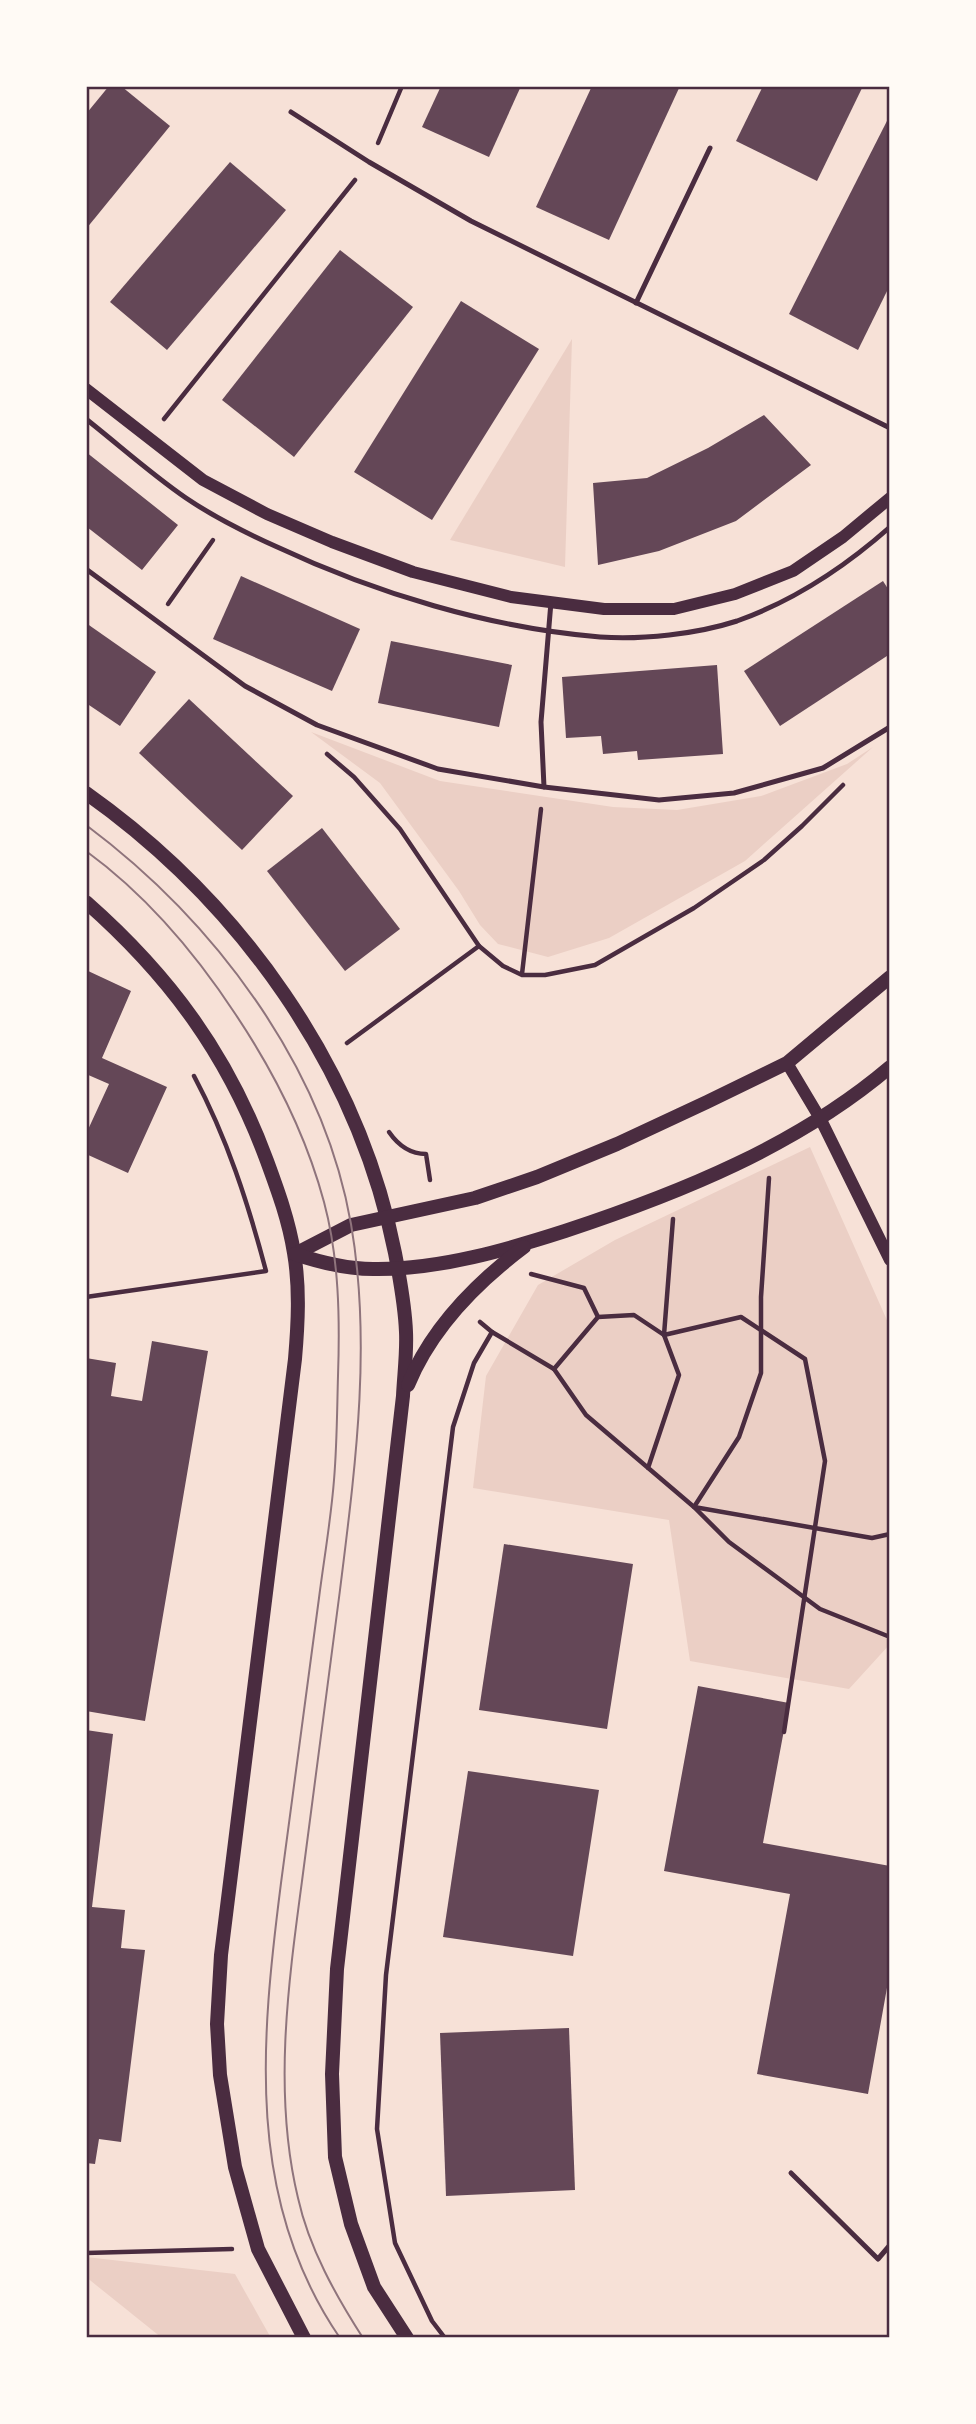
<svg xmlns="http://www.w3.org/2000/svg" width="976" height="2424" font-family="'PT Sans',sans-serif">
  <rect width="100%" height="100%" fill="#f7e1d7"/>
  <g fill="#ebcfc5">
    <path d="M 572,339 L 565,567 L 450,540 Z"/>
    <path d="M 311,732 L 440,781 L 613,807 L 677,810 L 761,796 L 847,764 L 873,747 L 745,861 L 609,938 L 548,957 L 498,944 L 480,925 L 459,891 L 380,783 Z"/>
    <path d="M 810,1147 L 890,1327 L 890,1644 L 849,1689 L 690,1661 L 669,1520 L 473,1488 L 486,1376 L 538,1285 L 615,1240 Z"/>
    <path d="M 86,2257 L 235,2274 L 271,2338 L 162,2338 L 86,2277 Z"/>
  </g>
  <g fill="#644757">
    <path d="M 109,86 L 121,86 L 170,126 L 86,229 L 86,114 Z"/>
    <path d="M 441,86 L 521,86 L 489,157 L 422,127 Z"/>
    <path d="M 592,86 L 680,86 L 609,240 L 536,207 Z"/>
    <path d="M 763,86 L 863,86 L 817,181 L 736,141 Z"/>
    <path d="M 890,115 L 890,285 L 858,350 L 789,314 Z"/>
    <path d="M 230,162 L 286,210 L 167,350 L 110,302 Z"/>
    <path d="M 340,250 L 413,307 L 294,457 L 222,400 Z"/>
    <path d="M 461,301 L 539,349 L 432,520 L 354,472 Z"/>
    <path d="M 764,415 L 811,465 L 736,521 L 659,551 L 598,565 L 593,483 L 647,478 L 708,448 Z"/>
    <path d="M 86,452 L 178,525 L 142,570 L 87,527 L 86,529 Z"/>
    <path d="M 241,576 L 360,629 L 332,691 L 213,639 Z"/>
    <path d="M 883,581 L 890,592 L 890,654 L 780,726 L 744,671 Z"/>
    <path d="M 86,623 L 156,672 L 120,726 L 86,703 Z"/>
    <path d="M 391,641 L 512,665 L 499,727 L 378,703 Z"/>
    <path d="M 717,665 L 723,754 L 638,760 L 637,751 L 603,754 L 601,736 L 566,738 L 562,677 Z"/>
    <path d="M 189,699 L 293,796 L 242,850 L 139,753 Z"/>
    <path d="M 322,828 L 400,929 L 345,971 L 267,871 Z"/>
    <path d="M 86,970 L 131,991 L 102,1058 L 167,1087 L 128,1173 L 86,1154 L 86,1134 L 109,1084 L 86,1074 Z"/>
    <path d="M 152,1341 L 208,1351 L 145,1721 L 86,1711 L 86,1358 L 116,1363 L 111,1396 L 142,1401 Z"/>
    <path d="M 504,1544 L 633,1564 L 607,1729 L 479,1710 Z"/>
    <path d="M 698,1686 L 789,1703 L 763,1843 L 890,1866 L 890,1971 L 868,2094 L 757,2074 L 790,1894 L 664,1871 Z"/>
    <path d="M 86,1730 L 113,1734 L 92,1907 L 125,1910 L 121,1948 L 145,1950 L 121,2142 L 99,2139 L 95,2164 L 86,2163 Z"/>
    <path d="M 468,1771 L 599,1790 L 573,1956 L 443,1937 Z"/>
    <path d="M 569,2028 L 575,2190 L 446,2196 L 440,2033 Z"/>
  </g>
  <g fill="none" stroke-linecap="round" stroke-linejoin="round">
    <g stroke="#4a2c40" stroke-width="4.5">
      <path d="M 378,143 L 402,86"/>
      <path d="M 164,419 L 355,180"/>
      <path d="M 168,604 L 213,540"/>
      <path d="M 327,754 L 354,777 L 400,829 L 479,946 L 503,966 L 522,975 L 545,975 L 595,965 L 694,908 L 764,860 L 802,826 L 843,785"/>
      <path d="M 522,974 L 541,809"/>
      <path d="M 347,1043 L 479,946"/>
      <path d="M 389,1132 C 398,1145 410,1154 426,1154 L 430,1180"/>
      <path d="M 769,1178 L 761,1297 L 761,1373 L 739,1437 L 694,1507 L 729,1542 L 820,1609 L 890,1637"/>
      <path d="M 673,1219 L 664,1335 L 741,1317 L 805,1359 L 825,1461 L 784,1732"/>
      <path d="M 531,1274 L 584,1288 L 598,1317"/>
      <path d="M 86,1297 L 266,1271 C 248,1203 227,1138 194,1076"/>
      <path d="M 492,1332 L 554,1369"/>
      <path d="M 648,1468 L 679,1375 L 664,1335 L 634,1315 L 598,1317 L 554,1369 L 586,1415 L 694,1507 L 872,1538 L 890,1534"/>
      <path d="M 86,2253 L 232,2249"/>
      <path d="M 445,2338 L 432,2321 L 395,2243 L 377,2129 L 386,1975 L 453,1427 L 474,1363 L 492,1332 L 480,1322"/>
    </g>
    <g stroke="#4a2c40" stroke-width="5">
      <path d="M 291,112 L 369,162 L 471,221 L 890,428"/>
      <path d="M 636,303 L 710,148"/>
      <path d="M 86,419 C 119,445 151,474 186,498 C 214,517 244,532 275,546 C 375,593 490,628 600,637 C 642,640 697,634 737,621 C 793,601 846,566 890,527"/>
      <path d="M 86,569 L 245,686 L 317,725 L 438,769 L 544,787 L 659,800 L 734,793 L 823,768 L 890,727"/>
      <path d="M 544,787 L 541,722 L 551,602"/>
      <path d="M 791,2173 L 878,2259 L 890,2245"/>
    </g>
    <g stroke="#4a2c40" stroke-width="12">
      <path d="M 86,389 L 203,480 L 267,514 L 332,542 L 413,572 L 511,597 L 604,609 L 674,609 L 735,594 L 793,571 L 843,537 L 890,498"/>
      <path d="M 787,1063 L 821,1120 L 890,1260"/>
    </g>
    <g stroke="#4a2c40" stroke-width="14">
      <path d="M 86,793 C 240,902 358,1067 395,1253 C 400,1279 405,1306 406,1332 C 407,1353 404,1375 403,1396 L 337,1969 L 332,2074 L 335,2157 L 351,2224 L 374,2287 L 407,2338"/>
      <path d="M 86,902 C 170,976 228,1055 267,1161 C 278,1191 289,1221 294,1253 C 300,1288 298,1324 295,1359 L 221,1955 L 217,2024 L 220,2075 L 235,2167 L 258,2249 L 304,2338"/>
      <path d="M 295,1254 L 351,1225 L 475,1198 L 537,1177 L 617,1144 L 707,1102 L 787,1063 L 890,977"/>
      <path d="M 295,1254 C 322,1263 349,1270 378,1269 C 441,1269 506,1250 565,1231 C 680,1193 797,1146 890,1067"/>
      <path d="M 408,1385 C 431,1329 476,1283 524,1247"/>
    </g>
    <g stroke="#8f747c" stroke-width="2">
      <path d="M 86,825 C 213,920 323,1064 351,1224 C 372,1345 355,1469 340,1590 C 327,1687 314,1784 302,1881 C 288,1985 273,2095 298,2198 C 309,2248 336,2296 363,2338"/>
      <path d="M 86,851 C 145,894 196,954 236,1015 C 274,1072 306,1135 324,1202 C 339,1258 340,1318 338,1376 C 337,1411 337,1445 334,1480 C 331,1519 324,1559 319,1598 C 306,1693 294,1788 281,1883 C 261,2040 245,2200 340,2338"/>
    </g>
  </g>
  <rect width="976" height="2424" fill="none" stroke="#fffaf5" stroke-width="175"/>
  <rect x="88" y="88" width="800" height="2248" fill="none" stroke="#4a2c40" stroke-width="2.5"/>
</svg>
